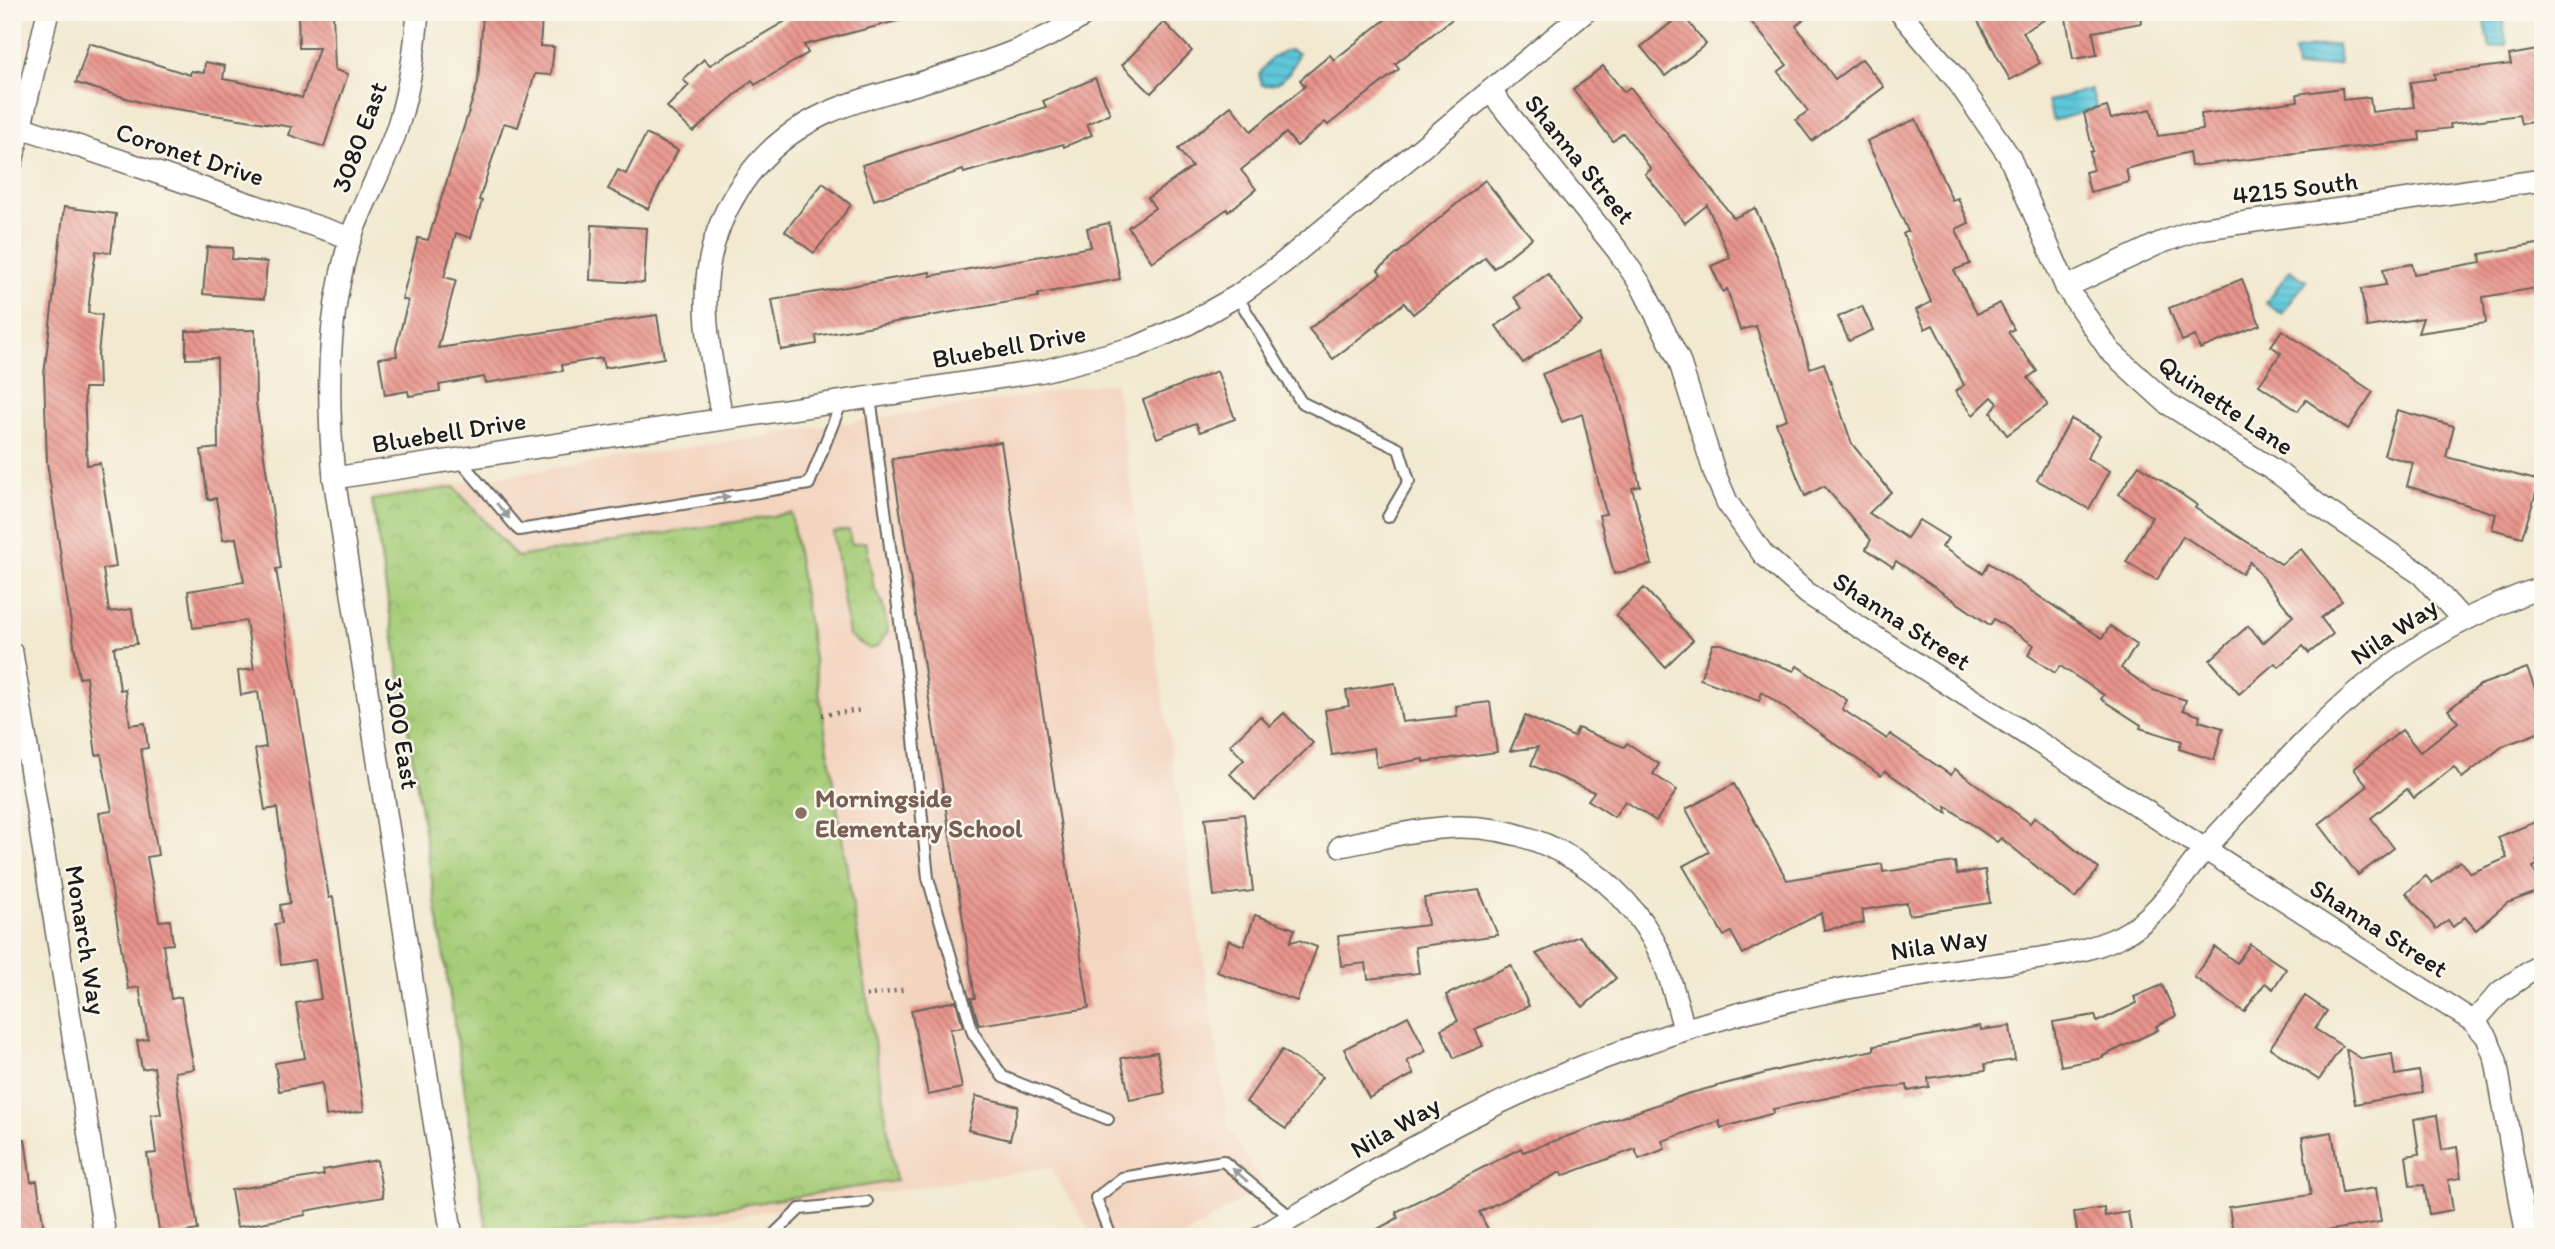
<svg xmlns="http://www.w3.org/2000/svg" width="2555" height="1249" font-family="Itim,sans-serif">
  <defs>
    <pattern id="park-crowns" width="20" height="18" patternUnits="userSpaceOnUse" patternTransform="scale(1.75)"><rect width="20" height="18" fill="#a5cc77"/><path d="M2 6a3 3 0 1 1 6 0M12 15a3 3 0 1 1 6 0" fill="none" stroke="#8daf66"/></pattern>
    <pattern id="water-rules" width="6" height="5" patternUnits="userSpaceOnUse" patternTransform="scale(1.75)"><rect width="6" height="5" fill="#5fc8db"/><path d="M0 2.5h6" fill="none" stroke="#52abbb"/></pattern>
    <pattern id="building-back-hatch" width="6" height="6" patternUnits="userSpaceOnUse" patternTransform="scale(1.75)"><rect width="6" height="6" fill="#e8948c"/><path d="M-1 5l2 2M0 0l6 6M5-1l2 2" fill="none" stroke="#bb7872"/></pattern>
  </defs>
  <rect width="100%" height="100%" fill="#fbf7ec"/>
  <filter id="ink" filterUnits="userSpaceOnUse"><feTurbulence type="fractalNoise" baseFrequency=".0143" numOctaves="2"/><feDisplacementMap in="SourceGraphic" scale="14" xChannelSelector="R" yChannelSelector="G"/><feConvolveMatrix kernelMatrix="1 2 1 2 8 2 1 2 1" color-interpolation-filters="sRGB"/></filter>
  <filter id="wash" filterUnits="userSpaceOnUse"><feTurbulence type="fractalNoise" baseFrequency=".00686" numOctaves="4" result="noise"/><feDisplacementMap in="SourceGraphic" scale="28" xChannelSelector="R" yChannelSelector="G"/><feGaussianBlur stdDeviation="1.57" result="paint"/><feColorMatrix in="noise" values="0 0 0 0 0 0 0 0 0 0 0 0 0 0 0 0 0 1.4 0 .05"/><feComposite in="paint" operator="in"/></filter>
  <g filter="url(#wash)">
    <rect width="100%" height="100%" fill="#f2e9d0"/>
    <path fill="#f3d4bf" d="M 1115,382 L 1229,1129 L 1264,1186 L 1182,1237 L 1094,1237 L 1050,1167 L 596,1237 L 486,1237 L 372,496 Z"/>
    <g fill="url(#park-crowns)" stroke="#60744a" stroke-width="2">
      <path d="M 454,487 L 517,557 L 791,513 L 896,1181 L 539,1237 L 488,1237 L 372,500 Z"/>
      <path d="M 849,530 L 851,544 L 866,542 L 874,588 L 882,602 L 888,632 L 878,646 L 870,649 L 849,636 L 833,532 Z"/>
    </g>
    <g fill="url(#water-rules)" stroke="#3e727c" stroke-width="2">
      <path d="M 2483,12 L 2501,12 L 2507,45 L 2490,48 Z"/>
      <path d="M 2337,44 L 2339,64 L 2296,69 L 2294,50 Z"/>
      <path d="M 1290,50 L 1298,53 C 1294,68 1282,88 1262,85 L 1259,75 C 1266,63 1276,52 1290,50 Z"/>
      <path d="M 2091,89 L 2097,108 L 2053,121 L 2048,101 Z"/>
      <path d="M 2290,270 L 2306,281 L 2282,314 L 2266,303 Z"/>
    </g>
    <g id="blocks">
      <g fill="url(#building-back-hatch)">
        <path d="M 298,12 L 333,12 L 335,70 L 348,74 L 324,147 L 289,135 L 292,127 L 150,105 L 76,83 L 89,43 L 190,75 L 191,71 L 204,73 L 205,62 L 225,66 L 223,79 L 266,87 L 302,98 L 319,48 L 299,48 Z"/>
        <path d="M 532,12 L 531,17 L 542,18 L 540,46 L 554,47 L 551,75 L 535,74 L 518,127 L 504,123 L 479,200 L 482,201 L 471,238 L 456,233 L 444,277 L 456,280 L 438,348 L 657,315 L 664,358 L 604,368 L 602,358 L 562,365 L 563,371 L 486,383 L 484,377 L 439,385 L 440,391 L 409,396 L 408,391 L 385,395 L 379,358 L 397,356 L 396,348 L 408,301 L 402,299 L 418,238 L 428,240 L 478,82 L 483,14 Z"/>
        <path d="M 801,12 L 904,12 L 905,19 L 804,45 L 808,53 L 755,85 L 752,80 L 693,132 L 667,107 L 689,85 L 683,80 L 704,59 L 710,65 Z"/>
        <path d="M 1395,12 L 1461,12 L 1395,64 L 1399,69 L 1328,125 L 1325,122 L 1297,146 L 1286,133 L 1241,170 L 1256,189 L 1228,212 L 1227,209 L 1152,262 L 1128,227 L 1155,208 L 1148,198 L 1192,167 L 1178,149 L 1231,106 L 1251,131 L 1305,86 L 1300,80 L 1330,55 L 1334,60 Z"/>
        <path d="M 1743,12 L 1812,12 L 1796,26 L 1835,79 L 1862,59 L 1884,87 L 1812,141 L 1796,120 L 1808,111 L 1778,72 L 1787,65 Z"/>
        <path d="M 1973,12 L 2058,12 L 2023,32 L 2040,63 L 2010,80 Z"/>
        <path d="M 2065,12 L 2140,12 L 2141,23 L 2093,32 L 2097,55 L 2073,59 Z"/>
        <path d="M 1682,14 L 1706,44 L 1665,76 L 1641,47 Z"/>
        <path d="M 1164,22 L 1192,51 L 1151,93 L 1122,65 Z"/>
        <path d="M 2543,49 L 2543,120 L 2521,124 L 2519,115 L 2450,124 L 2451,128 L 2419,132 L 2420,140 L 2191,166 L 2189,152 L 2126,169 L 2129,182 L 2090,192 L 2085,172 L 2093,170 L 2090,152 L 2093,151 L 2084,113 L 2107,107 L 2111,119 L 2151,109 L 2158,136 L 2203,130 L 2201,114 L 2298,101 L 2297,94 L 2342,88 L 2343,100 L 2370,97 L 2372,112 L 2414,107 L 2410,82 L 2435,79 L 2434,74 L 2511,64 L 2509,55 Z"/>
        <path d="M 1603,66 L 1624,92 L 1630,87 L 1734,218 L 1755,208 L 1778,258 L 1810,368 L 1824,363 L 1852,444 L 1891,492 L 1869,513 L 1907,538 L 1919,520 L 1948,538 L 1942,547 L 1983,573 L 1989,563 L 2102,638 L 2110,626 L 2137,645 L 2121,668 L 2153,690 L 2186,700 L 2183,710 L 2200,716 L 2199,721 L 2223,728 L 2214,760 L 2179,749 L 2182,741 L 2140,728 L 2141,725 L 2101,699 L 2104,695 L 2060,666 L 2055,673 L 2028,655 L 2034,645 L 1994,619 L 1990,625 L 1896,561 L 1893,567 L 1866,549 L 1871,540 L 1824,486 L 1805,496 L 1776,423 L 1787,419 L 1756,326 L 1740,330 L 1727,289 L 1723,292 L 1711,266 L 1730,258 L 1707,205 L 1685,223 L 1645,174 L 1651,169 L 1623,133 L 1613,141 L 1573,90 Z"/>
        <path d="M 1095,78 L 1110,113 L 1087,124 L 1092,135 L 1064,147 L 1063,144 L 964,173 L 963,170 L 874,200 L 862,165 L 1046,107 L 1043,101 Z"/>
        <path d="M 1916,119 L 1952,200 L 1958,198 L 1969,223 L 1956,229 L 1970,264 L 1954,270 L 1977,314 L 2000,303 L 2014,329 L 2008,332 L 2037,371 L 2028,378 L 2048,405 L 2007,435 L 1991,413 L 1998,403 L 1992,397 L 1973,415 L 1955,391 L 1964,385 L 1933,325 L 1925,329 L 1916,310 L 1931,302 L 1903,234 L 1908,231 L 1867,141 Z"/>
        <path d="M 646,134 L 678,150 L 648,209 L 608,189 L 618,170 L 626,174 Z"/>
        <path d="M 1485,180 L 1532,238 L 1494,268 L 1485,257 L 1413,314 L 1404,303 L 1333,359 L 1309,329 L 1381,274 L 1378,270 Z"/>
        <path d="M 823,183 L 851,205 L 814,253 L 785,231 Z"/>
        <path d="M 64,207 L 116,214 L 111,253 L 96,251 L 92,276 L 88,313 L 102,315 L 98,355 L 99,388 L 84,388 L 87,465 L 100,463 L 110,525 L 116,567 L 103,569 L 109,612 L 132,609 L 137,644 L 114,647 L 120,690 L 125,689 L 130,725 L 145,723 L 148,748 L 141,749 L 158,855 L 147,857 L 159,921 L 170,920 L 173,944 L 163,945 L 171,999 L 181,997 L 194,1069 L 175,1072 L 198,1230 L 160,1236 L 147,1154 L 156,1153 L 151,1115 L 161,1114 L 154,1067 L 142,1069 L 137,1041 L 148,1039 L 139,987 L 128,989 L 99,813 L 112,811 L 101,754 L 96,755 L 86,677 L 79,678 L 47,462 L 44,375 Z"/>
        <path d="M 1109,223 L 1120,279 L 1038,294 L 1038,297 L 816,336 L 817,344 L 781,350 L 772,300 L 930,272 L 930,276 L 1091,247 L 1087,228 Z"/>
        <path d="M 592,225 L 647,228 L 644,283 L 590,280 Z"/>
        <path d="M 2543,243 L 2543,287 L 2483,297 L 2486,323 L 2418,333 L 2423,318 L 2367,327 L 2361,289 L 2386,285 L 2383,269 L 2412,264 L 2414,274 L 2481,262 L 2480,254 Z"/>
        <path d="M 207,247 L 233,248 L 232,259 L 267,262 L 264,299 L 203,294 Z"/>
        <path d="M 1548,274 L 1582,322 L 1523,363 L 1496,326 L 1522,308 L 1514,297 Z"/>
        <path d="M 2242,279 L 2260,325 L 2200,349 L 2195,336 L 2182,341 L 2169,308 Z"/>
        <path d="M 1862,306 L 1873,330 L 1849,341 L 1838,317 Z"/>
        <path d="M 255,330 L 256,403 L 281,568 L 276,569 L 329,898 L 333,897 L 364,1111 L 326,1116 L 322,1083 L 279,1091 L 275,1063 L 305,1058 L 296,1003 L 321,999 L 315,960 L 281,965 L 275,924 L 282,923 L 280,905 L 290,903 L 277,808 L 265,810 L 255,749 L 266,747 L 258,692 L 241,695 L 238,671 L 254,669 L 246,621 L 193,628 L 188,591 L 244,582 L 236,538 L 223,540 L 216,498 L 208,500 L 201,450 L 218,448 L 217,358 L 186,359 L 186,331 Z"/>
        <path d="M 2282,330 L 2373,392 L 2348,429 L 2306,400 L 2298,411 L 2259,385 L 2281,353 L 2271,346 Z"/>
        <path d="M 1600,351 L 1619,396 L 1640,486 L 1632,488 L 1652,564 L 1614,574 L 1599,515 L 1606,514 L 1582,414 L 1562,422 L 1542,374 Z"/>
        <path d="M 1217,371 L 1235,419 L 1200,432 L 1196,423 L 1157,438 L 1143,400 Z"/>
        <path d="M 2397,410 L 2454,426 L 2446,457 L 2540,481 L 2522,537 L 2492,529 L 2496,514 L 2407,486 L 2413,463 L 2384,455 Z"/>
        <path d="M 2071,419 L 2100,435 L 2087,458 L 2110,471 L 2089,509 L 2037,480 Z"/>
        <path d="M 1001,442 L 1089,1008 L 979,1025 L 971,998 L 975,998 L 892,459 Z"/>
        <path d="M 2139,465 L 2197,505 L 2195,508 L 2281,564 L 2301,549 L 2342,601 L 2321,618 L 2333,634 L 2309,653 L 2303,646 L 2279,667 L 2275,663 L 2239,694 L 2210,660 L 2248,626 L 2263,643 L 2293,616 L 2250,562 L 2242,574 L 2183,536 L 2157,580 L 2126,562 L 2152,517 L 2119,494 Z"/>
        <path d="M 1644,588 L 1693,640 L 1665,667 L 1616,615 Z"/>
        <path d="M 1713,644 L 1722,644 L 1794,671 L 1797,666 L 1847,700 L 1842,709 L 1887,739 L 1890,734 L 1951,775 L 1955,769 L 2030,823 L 2035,817 L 2099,869 L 2075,898 L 2001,838 L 1997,842 L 1946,806 L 1947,813 L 1885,771 L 1881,776 L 1762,692 L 1759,701 L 1700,679 Z"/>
        <path d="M 2527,668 L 2536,691 L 2543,689 L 2543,731 L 2503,746 L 2462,778 L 2454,767 L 2414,798 L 2407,789 L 2371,818 L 2394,848 L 2358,875 L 2319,824 L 2368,786 L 2354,769 L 2402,730 L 2420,752 L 2458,722 L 2448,710 L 2480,685 Z"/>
        <path d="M 1395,683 L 1402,722 L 1457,716 L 1456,706 L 1490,702 L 1497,752 L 1423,762 L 1423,759 L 1377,767 L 1374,748 L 1332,755 L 1325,710 L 1349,706 L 1346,691 Z"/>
        <path d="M 1284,713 L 1313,743 L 1255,800 L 1230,774 L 1244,760 L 1230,745 L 1260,716 L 1270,726 Z"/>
        <path d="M 1525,716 L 1574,737 L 1578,728 L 1624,747 L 1627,743 L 1659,764 L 1653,774 L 1677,790 L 1656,821 L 1625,801 L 1614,817 L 1588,800 L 1594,792 L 1531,765 L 1538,747 L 1510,751 Z"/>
        <path d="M 1734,784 L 1787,880 L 1882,864 L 1883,872 L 1955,862 L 1957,874 L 1985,870 L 1990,903 L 1909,915 L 1907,903 L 1862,910 L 1864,923 L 1824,930 L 1821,913 L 1743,954 L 1731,932 L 1724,936 L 1683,866 L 1709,852 L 1686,809 Z"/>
        <path d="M 1244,814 L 1253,891 L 1214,896 L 1205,818 Z"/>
        <path d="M 2543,819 L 2543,858 L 2536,860 L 2538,865 L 2533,867 L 2542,890 L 2507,903 L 2476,930 L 2465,917 L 2453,927 L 2448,920 L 2436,929 L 2406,893 L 2426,876 L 2432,883 L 2460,861 L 2471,873 L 2507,858 L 2498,837 Z"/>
        <path d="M 1479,890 L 1498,935 L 1415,947 L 1419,973 L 1368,979 L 1366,963 L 1341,966 L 1338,936 L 1428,925 L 1424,898 Z"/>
        <path d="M 1255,915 L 1295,929 L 1290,942 L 1299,940 L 1317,947 L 1297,1001 L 1217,972 L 1229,940 L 1244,946 Z"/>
        <path d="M 1579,936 L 1616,978 L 1583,1007 L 1536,954 Z"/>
        <path d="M 2250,944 L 2286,969 L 2273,989 L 2265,983 L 2244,1012 L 2194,977 L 2215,947 L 2237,963 Z"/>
        <path d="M 1511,965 L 1529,1006 L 1475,1029 L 1483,1046 L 1454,1058 L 1441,1029 L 1458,1021 L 1446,995 Z"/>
        <path d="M 2162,985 L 2176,1016 L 2156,1026 L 2158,1030 L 2103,1056 L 2103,1058 L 2061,1066 L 2053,1022 L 2095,1015 L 2097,1022 L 2137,1003 L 2134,997 Z"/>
        <path d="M 2305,996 L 2327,1011 L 2315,1029 L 2342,1046 L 2319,1080 L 2270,1048 Z"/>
        <path d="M 956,1001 L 963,1027 L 950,1029 L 962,1088 L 928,1095 L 911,1010 Z"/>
        <path d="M 1408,1016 L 1426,1051 L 1407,1061 L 1414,1074 L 1369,1098 L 1344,1049 Z"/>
        <path d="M 1980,1026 L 1981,1030 L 2010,1026 L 2015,1060 L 1985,1064 L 1986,1070 L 1928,1078 L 1929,1087 L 1908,1091 L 1907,1085 L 1861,1091 L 1773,1109 L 1774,1113 L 1721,1128 L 1719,1121 L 1662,1141 L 1665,1149 L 1639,1159 L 1635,1149 L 1562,1176 L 1561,1172 L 1479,1212 L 1492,1237 L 1363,1237 L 1398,1218 L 1396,1212 L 1521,1148 L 1523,1152 L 1687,1094 L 1785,1068 L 1874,1050 L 1874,1046 Z"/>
        <path d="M 2346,1049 L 2362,1059 L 2392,1054 L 2395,1075 L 2419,1071 L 2423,1092 L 2355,1104 Z"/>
        <path d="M 1282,1050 L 1322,1077 L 1286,1129 L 1246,1102 Z"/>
        <path d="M 1157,1052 L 1165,1093 L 1130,1100 L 1121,1058 Z"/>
        <path d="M 976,1096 L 1018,1106 L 1010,1140 L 968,1130 Z"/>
        <path d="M 2437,1115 L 2442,1150 L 2457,1147 L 2461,1178 L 2448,1180 L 2453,1210 L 2429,1214 L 2424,1185 L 2410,1186 L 2406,1156 L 2419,1154 L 2414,1119 Z"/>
        <path d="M 2332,1132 L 2342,1193 L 2376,1188 L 2381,1222 L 2287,1237 L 2265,1237 L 2264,1227 L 2233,1232 L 2229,1207 L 2311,1195 L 2302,1137 Z"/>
        <path d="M 25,1139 L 31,1182 L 37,1181 L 45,1237 L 12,1237 L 12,1140 Z"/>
        <path d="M 377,1160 L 383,1197 L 305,1211 L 306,1215 L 237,1227 L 231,1190 L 324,1175 L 323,1170 Z"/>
        <path d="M 2104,1208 L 2105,1216 L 2128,1212 L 2132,1237 L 2078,1237 L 2074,1212 Z"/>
      </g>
    </g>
  </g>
  <g filter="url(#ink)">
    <use href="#blocks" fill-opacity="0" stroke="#67645b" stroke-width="2"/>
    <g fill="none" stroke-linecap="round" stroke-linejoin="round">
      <defs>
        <g id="lane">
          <path d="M 1237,296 L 1301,402 L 1399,449 L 1409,481 L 1388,517"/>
          <path d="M 870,397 L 909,689 L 928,878 L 973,1033 L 1003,1077 L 1108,1119"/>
          <path d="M 459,459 L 519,530 L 809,484 L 842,401"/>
          <path d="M 771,1237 L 800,1209 L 867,1202"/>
          <path d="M 1111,1237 L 1096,1198 L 1122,1178 L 1223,1161 L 1292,1218"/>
        </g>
        <g id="street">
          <path d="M 418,12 C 415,49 410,87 399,122 C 387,163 363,200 350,240 C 326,319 327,397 334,478 L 452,1237"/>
          <path d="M 1900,12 L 1956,79 L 2009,156 L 2066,287 L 2110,351 L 2167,403 L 2281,475 L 2317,504 L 2421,574 L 2462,619"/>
          <path d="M 1490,91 L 1618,251 L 1641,285 L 1679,360 L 1715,474 L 1727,502 L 1763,554 L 1808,594 L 2474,1022 L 2487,1037 L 2496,1061 L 2527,1237"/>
          <path d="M 12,124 L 351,238"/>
          <path d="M 12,162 L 48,12"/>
          <path d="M 2066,287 L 2160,243 L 2199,229 L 2543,180"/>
          <path d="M 722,419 C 716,381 706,342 706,303 C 705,221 752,147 827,113 C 858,99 891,92 923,82 C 982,64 1038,47 1089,12"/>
          <path d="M 334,478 L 1043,371 L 1136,347 L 1188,324 L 1237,296 L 1283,263 L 1585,12"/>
          <path d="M 12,653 L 105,1237"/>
          <path d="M 1341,846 C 1379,839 1418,828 1457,827 C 1542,826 1623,876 1660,953 C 1671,977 1677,1003 1684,1029"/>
          <path d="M 2474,1022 L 2500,992 L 2543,963"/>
          <path d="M 1260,1237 C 1329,1197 1396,1155 1467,1119 C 1564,1069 1666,1032 1772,1005 C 1844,986 1917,976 1991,965 C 2034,958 2081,956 2121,936 C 2161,916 2182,873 2212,841 C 2319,725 2388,640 2543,587"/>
        </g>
      </defs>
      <use href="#lane" stroke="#67645b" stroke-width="14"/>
      <use href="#street" stroke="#67645b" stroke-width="24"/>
      <g stroke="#67645b" stroke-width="4.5" stroke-dasharray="2 5" stroke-linecap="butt">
        <path d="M 822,715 L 862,710"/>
        <path d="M 866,996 L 907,989"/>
      </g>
      <use href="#lane" stroke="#fff" stroke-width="10"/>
      <use href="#street" stroke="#fff" stroke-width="21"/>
    </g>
    <defs><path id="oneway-solid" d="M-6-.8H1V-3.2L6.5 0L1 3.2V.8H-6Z" transform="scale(1.75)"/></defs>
    <g fill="#999">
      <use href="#oneway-solid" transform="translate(720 498) rotate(-9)"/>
      <use href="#oneway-solid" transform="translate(503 511) rotate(50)"/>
      <use href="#oneway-solid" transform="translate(1240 1175) rotate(-140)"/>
    </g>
  </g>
  <circle fill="#8d6e63" stroke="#fbf7ec" stroke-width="2.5" cx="801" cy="813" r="7"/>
  <g text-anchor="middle" stroke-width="5" stroke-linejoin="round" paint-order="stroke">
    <g font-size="26" fill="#1c1c1c" stroke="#fbf7ec">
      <text transform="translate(359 137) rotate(-70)" y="9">3080 East</text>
      <text transform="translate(190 154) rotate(18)" y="9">Coronet Drive</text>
      <text transform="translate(1580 159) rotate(51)" y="9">Shanna Street</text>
      <text transform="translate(2295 188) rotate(-7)" y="9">4215 South</text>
      <text transform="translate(1009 346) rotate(-10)" y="9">Bluebell Drive</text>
      <text transform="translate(2226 405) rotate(34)" y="9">Quinette Lane</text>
      <text transform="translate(449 432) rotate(-9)" y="9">Bluebell Drive</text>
      <text transform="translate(1902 621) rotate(33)" y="9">Shanna Street</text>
      <text transform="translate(2394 631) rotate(-34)" y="9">Nila Way</text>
      <text transform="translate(402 733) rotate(81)" y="9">3100 East</text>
      <text transform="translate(2379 928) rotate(33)" y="9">Shanna Street</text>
      <text transform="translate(86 940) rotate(81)" y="9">Monarch Way</text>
      <text transform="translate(1939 944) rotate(-9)" y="9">Nila Way</text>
      <text transform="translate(1395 1127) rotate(-30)" y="9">Nila Way</text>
    </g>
    <g font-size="26" font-weight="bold" fill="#785e54" stroke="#fbf7ec" text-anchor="start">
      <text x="815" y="807">Morningside<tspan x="815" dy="30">Elementary School</tspan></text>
    </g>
  </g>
  <rect width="2555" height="1249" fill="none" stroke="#fbf7ec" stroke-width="42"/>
</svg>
